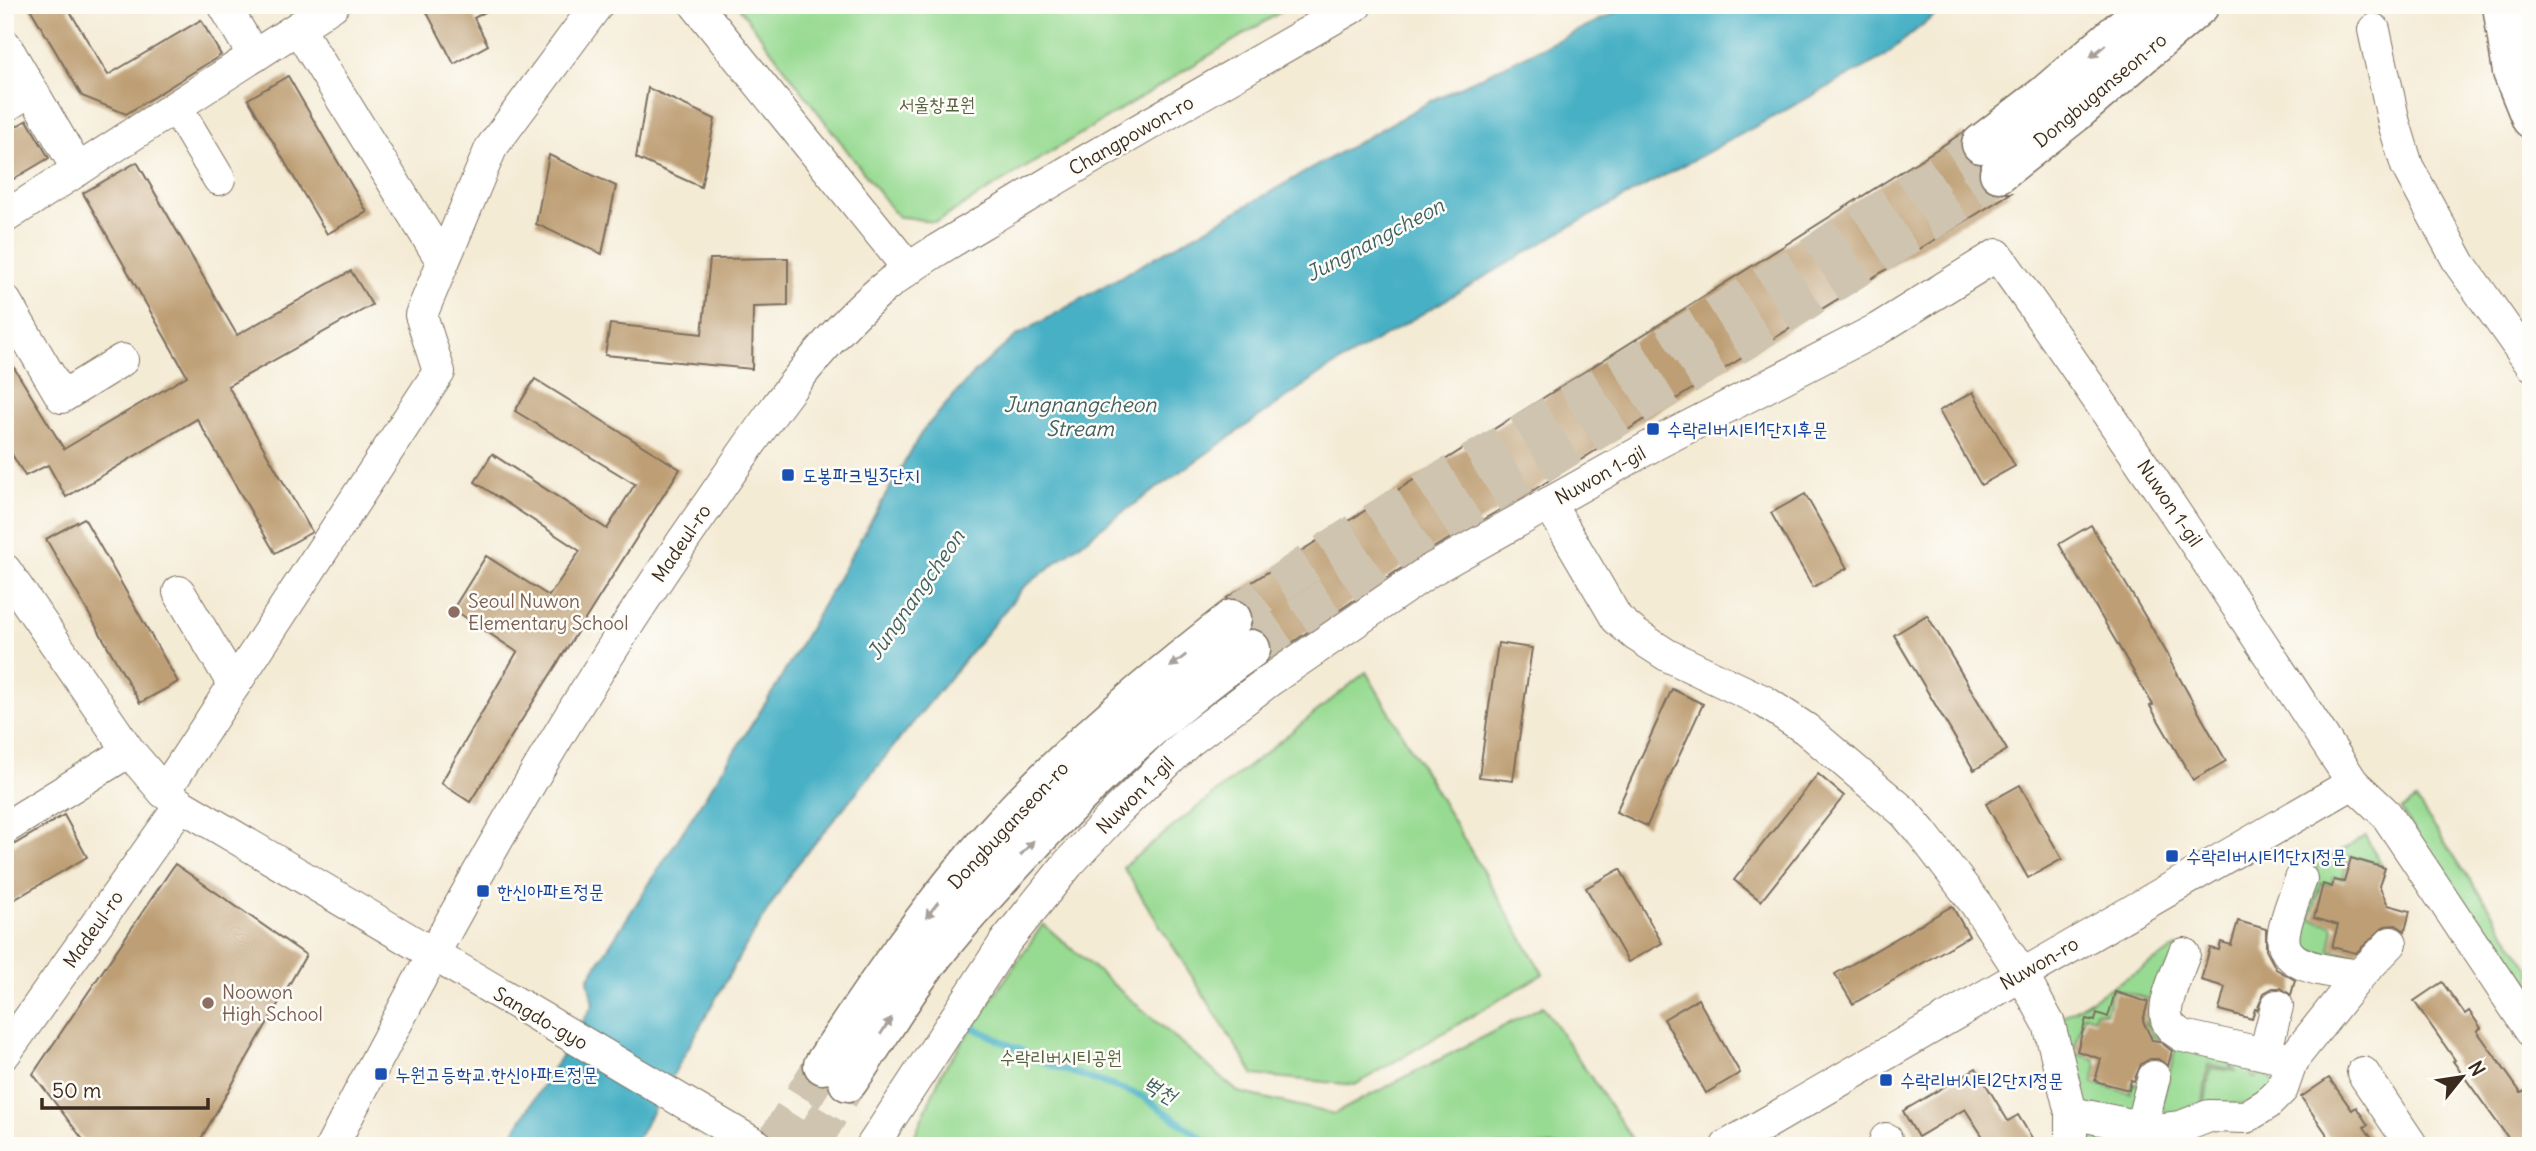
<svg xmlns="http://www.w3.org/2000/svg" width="2536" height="1151" font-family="Delius,'Poor Story',sans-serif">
  <rect width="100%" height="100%" fill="#fdfcf7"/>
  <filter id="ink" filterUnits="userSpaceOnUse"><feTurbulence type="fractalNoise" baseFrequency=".0143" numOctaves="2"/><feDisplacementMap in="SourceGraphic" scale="14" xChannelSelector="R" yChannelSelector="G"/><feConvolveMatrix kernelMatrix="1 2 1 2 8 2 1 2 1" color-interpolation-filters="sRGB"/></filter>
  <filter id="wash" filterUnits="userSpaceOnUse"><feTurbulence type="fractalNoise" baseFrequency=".00686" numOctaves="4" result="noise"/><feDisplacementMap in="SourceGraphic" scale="28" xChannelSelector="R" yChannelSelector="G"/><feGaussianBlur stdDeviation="1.57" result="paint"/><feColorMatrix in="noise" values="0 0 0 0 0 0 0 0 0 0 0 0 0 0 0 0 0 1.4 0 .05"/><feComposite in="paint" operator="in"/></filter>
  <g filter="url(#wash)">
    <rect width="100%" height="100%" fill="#f4ebd5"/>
    <g fill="#97da92" stroke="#698258" stroke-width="2">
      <path d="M 737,5 L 1292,5 L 936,222 C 922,222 912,216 899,217 L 892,210 Z"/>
      <path d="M 1366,672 L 1543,974 L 1355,1085 L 1254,1075 L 1123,867 Z"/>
      <path d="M 2416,800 L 2531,970 L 2531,1007 L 2401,810 Z"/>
      <path d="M 2365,836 L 2382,865 L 2349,856 L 2343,879 L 2333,877 L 2331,885 L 2321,883 L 2311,919 L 2332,925 L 2334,930 L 2330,949 L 2366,958 L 2366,964 L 2309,951 L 2298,920 L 2309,871 Z"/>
      <path d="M 1043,924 L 1238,1092 L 1334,1114 L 1543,1006 L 1637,1146 L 910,1146 L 942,1072 Z"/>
      <path d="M 2177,947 L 2171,1042 L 2152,1037 L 2151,1032 L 2145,1023 L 2151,1000 L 2113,989 L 2106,1013 L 2096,1011 L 2094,1018 L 2084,1015 L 2074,1053 L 2095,1059 L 2097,1065 L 2093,1083 L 2130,1093 L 2133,1083 L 2140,1085 L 2138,1121 L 2080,1106 L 2059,1019 Z"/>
      <path d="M 2176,1046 L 2221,1054 L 2232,1069 L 2208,1065 L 2203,1103 L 2166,1117 L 2161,1105 Z"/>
      <path d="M 2223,1054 L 2238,1056 L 2254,1078 L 2265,1070 L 2276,1085 L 2256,1104 L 2205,1104 L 2210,1068 L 2236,1071 Z"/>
      <path d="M 2086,1133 L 2124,1137 L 2139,1146 L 2086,1146 Z"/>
    </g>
    <path fill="#47b0c5" stroke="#416d72" stroke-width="2" d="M 1631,5 L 1947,5 L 1882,58 L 1571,226 L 1320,374 L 1106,524 L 1023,588 L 792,871 L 742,952 L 633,1146 L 505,1146 L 593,1005 L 588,979 L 777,685 L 923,430 L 975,372 L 1016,336 L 1431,101 Z"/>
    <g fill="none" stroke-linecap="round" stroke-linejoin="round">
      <path stroke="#47b0c5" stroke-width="7" d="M 968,1025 L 1053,1066 L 1142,1096 L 1213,1146"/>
    </g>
    <g id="blocks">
      <g fill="#be9f75">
        <path d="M 28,5 L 66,5 L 108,75 L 201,20 L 221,55 L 126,114 L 82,96 Z"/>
        <path d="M 423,5 L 498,5 L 474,18 L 488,45 L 454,64 Z"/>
        <path d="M 288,76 L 367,212 L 327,234 L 248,99 Z"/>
        <path d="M 648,88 L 715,119 L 701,187 L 636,158 Z"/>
        <path d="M 27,120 L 49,158 L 5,184 L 5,133 Z"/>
        <path d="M 1964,132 L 1959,148 L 1964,158 L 1972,164 L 1979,165 L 1977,175 L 1981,186 L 1992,193 L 2011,193 L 1706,380 L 1526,495 L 1419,556 L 1271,657 L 1273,647 L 1269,637 L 1260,629 L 1252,628 L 1253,615 L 1249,605 L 1239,598 L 1225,599 Z"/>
        <path d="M 549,155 L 616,186 L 602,254 L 536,224 Z"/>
        <path d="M 137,162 L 237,335 L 351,271 L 372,305 L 228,386 L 312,532 L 275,553 L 197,419 L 66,497 L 48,465 L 25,476 L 5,443 L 5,353 L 64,449 L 187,376 L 83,193 Z"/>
        <path d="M 788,258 L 788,306 L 753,307 L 752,369 L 605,355 L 610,324 L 702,334 L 710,259 Z"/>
        <path d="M 535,379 L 680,469 L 470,802 L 441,783 L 517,652 L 453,609 L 486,556 L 549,596 L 580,551 L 475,482 L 492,454 L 607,529 L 635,484 L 515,411 Z"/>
        <path d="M 1973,392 L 2015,466 L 1981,485 L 1939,411 Z"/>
        <path d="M 1805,494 L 1847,568 L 1813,587 L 1771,513 Z"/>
        <path d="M 84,518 L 178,682 L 140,703 L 46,539 Z"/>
        <path d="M 2091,525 L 2171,660 L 2170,661 L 2226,761 L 2193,780 L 2150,706 L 2153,705 L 2059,544 Z"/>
        <path d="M 1927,615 L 2007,750 L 1974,770 L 1894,635 Z"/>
        <path d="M 1498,643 L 1532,648 L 1513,781 L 1479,777 Z"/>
        <path d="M 1672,689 L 1703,704 L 1647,826 L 1616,812 Z"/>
        <path d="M 1818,774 L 1844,796 L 1761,901 L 1734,880 Z"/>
        <path d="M 2020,785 L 2062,859 L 2028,878 L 1986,804 Z"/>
        <path d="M 64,815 L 87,857 L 5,905 L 5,850 Z"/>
        <path d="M 2351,858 L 2385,868 L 2379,886 L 2388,905 L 2410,911 L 2405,931 L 2396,925 L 2385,926 L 2356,953 L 2332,947 L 2338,925 L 2314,918 L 2323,884 L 2332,887 L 2334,880 L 2344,882 Z"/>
        <path d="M 175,864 L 306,955 L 197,1146 L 88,1146 L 33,1074 Z"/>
        <path d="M 1620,869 L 1662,943 L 1628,962 L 1586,888 Z"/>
        <path d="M 1952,906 L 1969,936 L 1853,1004 L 1835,974 Z"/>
        <path d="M 2238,921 L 2266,929 L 2266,950 L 2276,969 L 2295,980 L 2291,995 L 2281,988 L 2273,988 L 2264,993 L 2257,1010 L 2255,1009 L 2252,1019 L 2219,1010 L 2225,987 L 2201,980 L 2210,948 L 2219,950 L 2221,942 L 2231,945 Z"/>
        <path d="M 2442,982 L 2465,1014 L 2469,1011 L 2481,1028 L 2477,1031 L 2521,1093 L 2525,1091 L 2531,1100 L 2531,1146 L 2514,1146 L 2453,1061 L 2455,1060 L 2414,1001 Z"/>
        <path d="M 2115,992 L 2148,1002 L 2143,1021 L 2152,1040 L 2159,1041 L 2172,1051 L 2168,1066 L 2158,1059 L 2150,1059 L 2141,1064 L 2134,1081 L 2131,1080 L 2129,1090 L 2095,1081 L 2101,1059 L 2077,1051 L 2086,1019 L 2095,1021 L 2097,1013 L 2108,1017 Z"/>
        <path d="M 1698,999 L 1740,1073 L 1706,1093 L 1664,1019 Z"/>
        <path d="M 1976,1068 L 2008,1121 L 2018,1115 L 2037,1146 L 1989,1146 L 1965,1109 L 1918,1137 L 1903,1111 Z"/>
        <path d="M 2329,1078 L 2352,1110 L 2356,1107 L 2368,1125 L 2364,1127 L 2377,1146 L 2335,1146 L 2319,1123 L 2301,1097 Z"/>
      </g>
    </g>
  </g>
  <g filter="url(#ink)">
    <use href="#blocks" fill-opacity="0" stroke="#7c6e5e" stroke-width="2"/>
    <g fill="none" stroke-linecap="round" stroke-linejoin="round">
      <g stroke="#cfc4b0" stroke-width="38" stroke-dasharray="38 19" stroke-linecap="butt">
        <path d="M 1232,619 C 1311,556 1402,506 1488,453 C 1654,352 1822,254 1981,144"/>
        <path d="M 1251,649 L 1379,562 L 1724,353 L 1953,207 L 1999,173"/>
        <path d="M 773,1146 L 823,1065"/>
        <path d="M 810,1146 L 848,1082"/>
      </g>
      <defs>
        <g id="minor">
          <path d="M 224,5 L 254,56"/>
          <path d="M 696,5 L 909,269"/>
          <path d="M 298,28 L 443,262"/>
          <path d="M 2374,30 L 2394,123 L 2407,166 L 2460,264 L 2531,364"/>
          <path d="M 5,45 L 78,170"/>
          <path d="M 5,106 L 31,90"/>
          <path d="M 176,107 L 219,179"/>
          <path d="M 5,217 L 333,5"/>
          <path d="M 5,301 L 62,397 L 122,360"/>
          <path d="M 1549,503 L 1617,619 L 1636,635 L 1667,655 L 1765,702 L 1806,729 L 1904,812 L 1921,832 L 1976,904 L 2021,973 L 2049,1024 L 2071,1113 L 2071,1146"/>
          <path d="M 5,570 L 129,751 L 164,792 L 181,805 L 758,1146"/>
          <path d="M 179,592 L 234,685"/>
          <path d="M 164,792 L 439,372 L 421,315 L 491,148 L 597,5"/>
          <path d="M 5,828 L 129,751"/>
          <path d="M 2301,879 C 2295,896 2287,914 2284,932 C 2277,970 2333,971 2359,976"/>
          <path d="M 2184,954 C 2178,971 2162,1004 2167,1020 C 2170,1028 2176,1032 2183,1036 L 2292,1060"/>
          <path d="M 5,1053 L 181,805"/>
          <path d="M 2265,1054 L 2277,1006"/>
          <path d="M 2363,1073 L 2412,1146"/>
          <path d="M 2071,1113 L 2156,1130 L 2181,1127 L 2209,1116 L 2246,1117 L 2267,1104 L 2282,1089 L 2292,1060 L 2359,976 L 2391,943"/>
          <path d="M 2141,1128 L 2154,1077"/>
          <path d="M 332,1146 C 444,928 563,713 703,512 C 757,434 809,352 881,290 C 923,255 974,229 1021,200 C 1131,133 1244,70 1356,5"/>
          <path d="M 872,1146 L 1006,941 L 1068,864 L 1120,808 L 1188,742 L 1270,680 L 1429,571 L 1655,444 L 1878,329 L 1997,255 C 2121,428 2237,605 2353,783 L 2386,814 L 2531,1031"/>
          <path d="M 1727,1146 L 2353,783"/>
          <path d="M 1884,1146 L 1886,1139"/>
        </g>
        <g id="highway">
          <path d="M 2502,5 L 2512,72 L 2531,119"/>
          <path d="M 1981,144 L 2046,94 L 2149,5"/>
          <path d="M 1999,173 L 2074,114 L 2200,5"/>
          <path d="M 823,1065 C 876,985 930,906 994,834 C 1065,754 1148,685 1232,619"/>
          <path d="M 848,1082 C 871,1049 892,1013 915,980 C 941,943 973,908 1004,874 C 1079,791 1160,713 1251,649"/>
        </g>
      </defs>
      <use href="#minor" stroke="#7c6e5e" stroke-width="34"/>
      <use href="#highway" stroke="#7c6e5e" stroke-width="41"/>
      <use href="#minor" stroke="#fff" stroke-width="32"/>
      <use href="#highway" stroke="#fff" stroke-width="38"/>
    </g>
    <defs><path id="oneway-solid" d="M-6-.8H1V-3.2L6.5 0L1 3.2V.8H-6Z" transform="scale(1.75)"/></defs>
    <g fill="#a79f9a">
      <use href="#oneway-solid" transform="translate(2098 51) rotate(140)"/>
      <use href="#oneway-solid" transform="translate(1178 661) rotate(142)"/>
      <use href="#oneway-solid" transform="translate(1027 848) rotate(-48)"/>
      <use href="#oneway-solid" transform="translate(932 910) rotate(128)"/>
      <use href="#oneway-solid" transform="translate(886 1026) rotate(-57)"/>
    </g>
  </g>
  <g fill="#1a4fb4" stroke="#fdfcf7" stroke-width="2.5">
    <rect x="1646" y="422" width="14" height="14" rx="3.5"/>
    <rect x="781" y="468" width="14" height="14" rx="3.5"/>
    <rect x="2165" y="849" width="14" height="14" rx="3.5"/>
    <rect x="476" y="884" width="14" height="14" rx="3.5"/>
    <rect x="374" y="1067" width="14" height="14" rx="3.5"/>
    <rect x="1879" y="1073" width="14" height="14" rx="3.5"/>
  </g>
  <g fill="#8d6e63" stroke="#fdfcf7" stroke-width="2.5">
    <circle cx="454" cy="612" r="7"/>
    <circle cx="208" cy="1003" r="7"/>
  </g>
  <g text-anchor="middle" stroke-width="5" stroke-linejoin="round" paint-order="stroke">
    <g font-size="19" fill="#3b2a1e" stroke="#fdfcf7">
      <text transform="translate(2100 90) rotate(-40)" y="7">Dongbuganseon-ro</text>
      <text transform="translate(1131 135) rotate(-30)" y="7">Changpowon-ro</text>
      <text transform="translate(1600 475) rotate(-29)" y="7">Nuwon 1-gil</text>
      <text transform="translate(2170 503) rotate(56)" y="7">Nuwon 1-gil</text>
      <text transform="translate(681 543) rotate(-56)" y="7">Madeul-ro</text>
      <text transform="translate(1135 795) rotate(-45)" y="7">Nuwon 1-gil</text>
      <text transform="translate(1008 825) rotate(-47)" y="7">Dongbuganseon-ro</text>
      <text transform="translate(93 929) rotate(-55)" y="7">Madeul-ro</text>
      <text transform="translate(2039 963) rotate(-30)" y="7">Nuwon-ro</text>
      <text transform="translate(541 1018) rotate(30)" y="7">Sangdo-gyo</text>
    </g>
    <g font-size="19" fill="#575f41" stroke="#fdfcf7">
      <text x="937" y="111">서울창포원</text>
      <text x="1061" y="1064">수락리버시티공원</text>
    </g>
    <g font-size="19" fill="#164399" stroke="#fdfcf7" text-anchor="start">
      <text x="1667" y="436">수락리버시티1단지후문</text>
      <text x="802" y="482">도봉파크빌3단지</text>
      <text x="2186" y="863">수락리버시티1단지정문</text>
      <text x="497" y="898">한신아파트정문</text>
      <text x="395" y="1081">누원고등학교.한신아파트정문</text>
      <text x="1900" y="1087">수락리버시티2단지정문</text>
    </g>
    <g font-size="19" fill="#785e54" stroke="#fdfcf7" text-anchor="start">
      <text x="468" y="608">Seoul Nuwon<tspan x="468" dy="22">Elementary School</tspan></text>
      <text x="222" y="999">Noowon<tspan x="222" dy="22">High School</tspan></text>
    </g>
    <g font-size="21" font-style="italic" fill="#406061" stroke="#fdfcf7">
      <text transform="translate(1375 240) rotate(-28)" y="7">Jungnangcheon</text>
      <text x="1080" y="412">Jungnangcheon<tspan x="1080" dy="24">Stream</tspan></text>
      <text transform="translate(916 595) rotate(-55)" y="7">Jungnangcheon</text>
      <text transform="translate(1160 1090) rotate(30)" y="7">벽천</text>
    </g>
  </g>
  <rect width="2536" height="1151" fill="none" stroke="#fdfcf7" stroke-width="28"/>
  <g transform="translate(2462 1077) rotate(60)" stroke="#fdfcf7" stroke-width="5" paint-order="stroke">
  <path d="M0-5L12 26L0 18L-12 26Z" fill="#3b2a1e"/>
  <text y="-10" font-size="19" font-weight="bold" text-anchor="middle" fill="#3b2a1e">N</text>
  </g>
  <path d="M42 1098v10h166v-10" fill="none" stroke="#3b2a1e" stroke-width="3.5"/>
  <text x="52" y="1098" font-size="21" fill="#3b2a1e" stroke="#fdfcf7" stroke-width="5" paint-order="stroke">50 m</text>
</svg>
